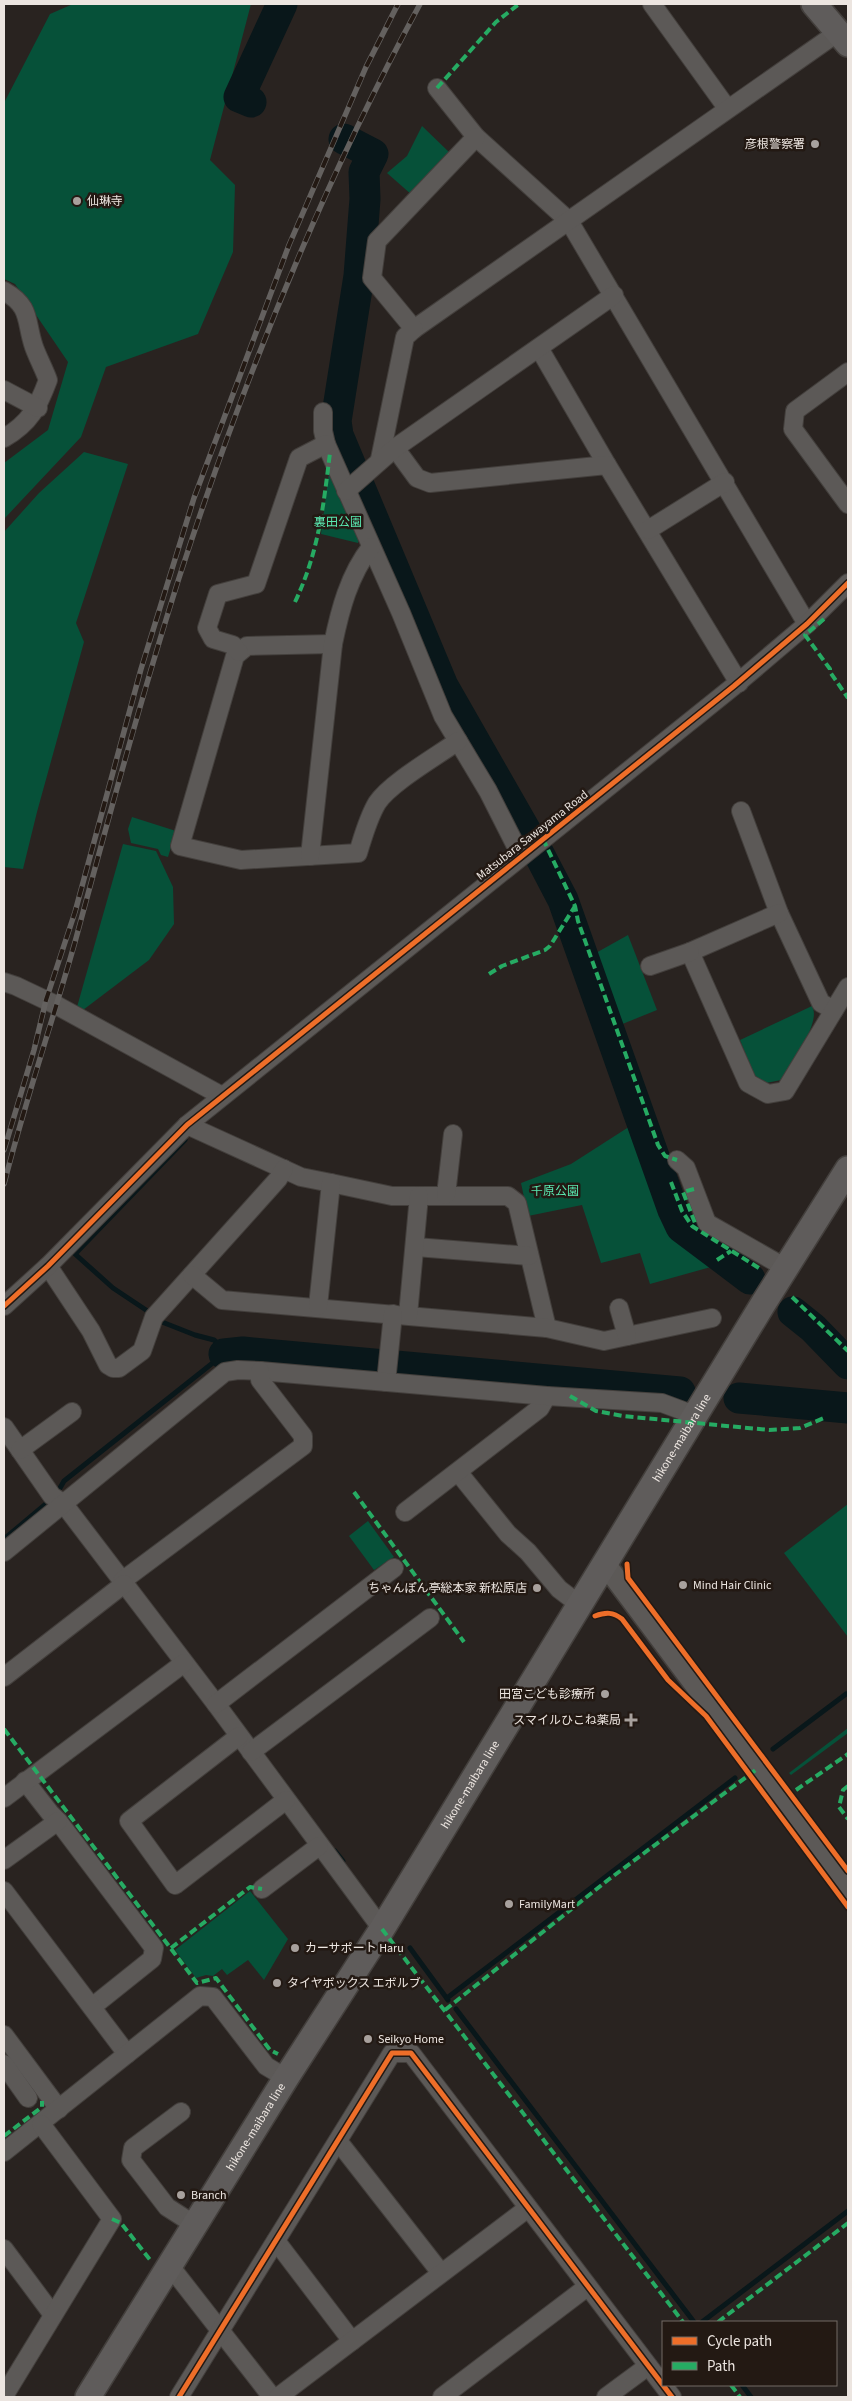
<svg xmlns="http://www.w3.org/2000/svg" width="852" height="2401" font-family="'Source Sans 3','Noto Sans JP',sans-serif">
  <rect width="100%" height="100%" fill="#292320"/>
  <g fill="#065139">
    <path d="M 73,4 L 251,4 L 210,160 L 235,185 L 233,252 L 198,334 L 106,367 L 81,437 L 4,519 L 4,463 L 48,430 L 68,362 L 15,284 L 4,279 L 4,103 L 50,14 Z"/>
    <path d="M 422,126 L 450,153 L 412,195 L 387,173 L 407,156 Z"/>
    <path d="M 84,452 L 128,464 L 76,623 L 84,642 L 37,812 L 23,869 L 4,867 L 4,532 L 39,493 Z"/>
    <path d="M 330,465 L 360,536 L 358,543 L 321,534 Z"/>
    <path d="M 132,817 L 176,831 L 168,857 L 161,855 L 158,849 L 131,843 L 128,829 Z"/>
    <path d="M 123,844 L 156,851 L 173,887 L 174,924 L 149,960 L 83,1010 L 77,1007 Z"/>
    <path d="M 628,935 L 657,1010 L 620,1025 L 594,954 Z"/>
    <path d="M 812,1006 C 822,1023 790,1064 781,1080 L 766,1083 L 754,1075 L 740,1040 Z"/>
    <path d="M 635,1123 L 670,1222 L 679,1233 L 721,1263 L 718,1265 L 650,1284 L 640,1253 L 601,1263 L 582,1205 L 528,1216 L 521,1183 L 571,1164 Z"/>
    <path d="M 848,1504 L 848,1637 L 784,1553 Z"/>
    <path d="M 368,1521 L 394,1557 L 374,1570 L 349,1536 Z"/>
    <path d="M 848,1728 L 848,1733 L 791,1775 L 789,1773 Z"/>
    <path d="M 250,1891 L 288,1939 L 264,1980 L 248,1960 L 227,1975 L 222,1969 L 213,1976 L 206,1975 L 196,1978 L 175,1950 Z"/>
  </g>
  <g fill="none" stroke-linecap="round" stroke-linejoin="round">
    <g stroke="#09171a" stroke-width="5">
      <path d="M 149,1312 L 113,1288 L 75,1254 L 185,1140"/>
      <path d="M 60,1488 L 64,1481 L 224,1354 L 221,1346 L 214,1340 L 195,1335 L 162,1322"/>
      <path d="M 4,1539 L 47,1503"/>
      <path d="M 773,1749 L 846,1694"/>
      <path d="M 335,1851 L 343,1861"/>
      <path d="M 410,1948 L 448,2000"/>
      <path d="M 447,1998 L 735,1778"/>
      <path d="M 456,2009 L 694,2322"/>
      <path d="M 702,2322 L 848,2211"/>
      <path d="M 742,2385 L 751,2397"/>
    </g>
    <g stroke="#09171a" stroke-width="31">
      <path d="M 251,102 L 239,97 L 282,4"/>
      <path d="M 344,139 L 373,154 L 364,172 L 365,199 L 359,276 L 336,421 L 338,435 L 443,686 L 531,840"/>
      <path d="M 539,854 L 563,900 L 673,1210 L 681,1227 L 750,1279"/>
      <path d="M 793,1312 L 813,1328 L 848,1364"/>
      <path d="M 224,1354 L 243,1352 L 680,1392"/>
      <path d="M 739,1398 L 848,1408"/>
    </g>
    <defs>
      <g id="minor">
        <path d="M 652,4 L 727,108"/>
        <path d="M 437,88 L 476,137 L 569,221 L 807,624"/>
        <path d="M 4,291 C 32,307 25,321 34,347 C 38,358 44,369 48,380 C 38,407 30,423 4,438"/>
        <path d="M 414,329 L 837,33"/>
        <path d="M 539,348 L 607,465"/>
        <path d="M 848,372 L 795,411 L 793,429 L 848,504"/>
        <path d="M 4,390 L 38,408"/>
        <path d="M 323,412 L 323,431 L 326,444 L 401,613 L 443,716 L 488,791 L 521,856"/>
        <path d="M 395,448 L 417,478 L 430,483 L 607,465 L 739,683"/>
        <path d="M 380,459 L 405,337 L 414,329 L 372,278 L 377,241 L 476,137"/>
        <path d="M 346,491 L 395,448 L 614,295"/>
        <path d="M 648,530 L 725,482"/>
        <path d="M 333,644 L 247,646 L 235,656 L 180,846 L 241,860 L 358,853 C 363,837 368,818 377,803 C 390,783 437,756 458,741"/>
        <path d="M 239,652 L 233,645 L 213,639 L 207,628 L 218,594 L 256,584 L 299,458 L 326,444"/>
        <path d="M 741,811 L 779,913 L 821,1003 L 834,1010"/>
        <path d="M 310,856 L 333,644 C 340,610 349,575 371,547"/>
        <path d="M 779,913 L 690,952 L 748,1083 L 768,1094 L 785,1091 L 848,987"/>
        <path d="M 650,966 L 690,952"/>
        <path d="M 4,982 L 16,986 L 56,1005 L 222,1096"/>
        <path d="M 187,1125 L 301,1177 L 331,1183 L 392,1196 L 508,1196 L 517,1203 L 547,1328"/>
        <path d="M 677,1160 L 686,1168 L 707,1223 L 786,1268"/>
        <path d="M 446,1195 L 453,1134"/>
        <path d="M 416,1247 L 529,1256"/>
        <path d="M 48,1266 L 91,1331 L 108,1365 L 113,1368 L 119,1368 L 142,1351 L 154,1317 L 278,1179 L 284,1169"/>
        <path d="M 192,1275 L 222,1300 L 547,1328 L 604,1341 L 712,1318"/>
        <path d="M 4,1306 L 48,1266 L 187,1125 L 734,686 L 807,624 L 848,583"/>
        <path d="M 318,1306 L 331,1183"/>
        <path d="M 619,1308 L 627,1336"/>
        <path d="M 408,1315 L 419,1196"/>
        <path d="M 386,1382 L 393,1314"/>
        <path d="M 4,1427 L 52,1496 L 63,1503 L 216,1704 L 382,1929"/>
        <path d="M 20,1450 L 72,1412"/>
        <path d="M 458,1472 L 508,1534 L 528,1552 L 559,1589 L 580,1605"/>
        <path d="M 405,1512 L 540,1408 L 547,1396"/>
        <path d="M 4,1552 L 225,1372 L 238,1370 L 260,1371 L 547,1396 L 662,1403 L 697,1416"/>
        <path d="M 122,1581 L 303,1446 L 303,1436 L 260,1380 L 260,1371"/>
        <path d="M 4,1677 L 124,1584"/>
        <path d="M 216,1704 L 394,1568"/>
        <path d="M 239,1736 L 129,1821 L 175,1885 L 286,1800"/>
        <path d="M 251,1752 L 430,1618"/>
        <path d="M 25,1781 L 50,1813 L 58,1821 L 154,1948 L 152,1959 L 92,2007"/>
        <path d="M 4,1798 L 184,1663"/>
        <path d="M 4,1860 L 58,1821"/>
        <path d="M 262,1889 L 319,1846"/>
        <path d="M 4,1891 L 127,2054"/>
        <path d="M 4,2035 L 59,2109"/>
        <path d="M 4,2064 L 28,2098"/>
        <path d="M 181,2112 L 133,2148 L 131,2160 L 167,2207 L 195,2225"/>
        <path d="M 338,2141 L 441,2273"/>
        <path d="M 4,2152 L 200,1996 L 213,1997 L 266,2066 L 286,2078"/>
        <path d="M 276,2241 L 352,2341"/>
        <path d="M 4,2249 L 53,2315"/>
        <path d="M 170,2266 L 272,2397"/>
        <path d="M 4,2396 L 112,2219 L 41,2124"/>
        <path d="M 179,2397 L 392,2053 L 411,2053 L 672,2397"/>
        <path d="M 278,2397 L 528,2208"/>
        <path d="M 442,2397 L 587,2287"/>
        <path d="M 606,2397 L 648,2366"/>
      </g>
      <path id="tertiary" d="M 605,1564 L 848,1889"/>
      <g id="secondary">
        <path d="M 814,4 L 848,44"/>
        <path id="s1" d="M 88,2397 L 286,2078 L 382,1929 L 763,1304 L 848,1169"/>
      </g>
    </defs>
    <use href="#minor" stroke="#433f3c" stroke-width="20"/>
    <use href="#tertiary" stroke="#433f3c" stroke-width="24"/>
    <use href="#secondary" stroke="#433f3c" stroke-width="28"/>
    <use href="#minor" stroke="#5c5957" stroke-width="18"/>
    <use href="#tertiary" stroke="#5c5957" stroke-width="21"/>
    <use href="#secondary" stroke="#5f5c5b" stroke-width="25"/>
    <defs>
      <g id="rail">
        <path d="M 4,1150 L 34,1050 L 46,1000 L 75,912 L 141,669 L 194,498 L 289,245 L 366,67 L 398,4"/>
        <path d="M 4,1184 C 25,1102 52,1023 75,942 C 108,820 141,698 179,578 C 243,381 321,187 420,4"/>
      </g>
    </defs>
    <use href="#rail" stroke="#64615f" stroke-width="5.5"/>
    <use href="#rail" stroke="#231913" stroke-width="4" stroke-dasharray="11" stroke-linecap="butt"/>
    <g stroke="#26ab63" stroke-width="4" stroke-dasharray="8 4" stroke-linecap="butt">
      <path d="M 437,88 L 496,22 L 519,4"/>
      <path d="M 295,602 C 319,551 323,508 330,453"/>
      <path d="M 824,619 L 805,635 L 830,669 L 830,672 L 848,698"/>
      <path d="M 543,839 L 575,906 L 578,921 L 658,1145 L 665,1156 L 677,1160"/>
      <path d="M 489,974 L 502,966 L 545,950 L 550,946 L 575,906"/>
      <path d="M 671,1182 L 682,1211 L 692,1226 L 762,1270"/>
      <path d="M 694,1189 L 683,1192 L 695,1223"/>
      <path d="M 717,1260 L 731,1251"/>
      <path d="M 792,1297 L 848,1351"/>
      <path d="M 570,1396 L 596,1411 L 623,1416 L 769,1430 L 800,1428 L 824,1418"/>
      <path d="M 354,1492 L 464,1642"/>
      <path d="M 4,1729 L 197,1983 L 216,1978 L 270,2050 L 278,2054"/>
      <path d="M 848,1786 L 843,1790 L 839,1807 L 848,1819"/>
      <path d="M 796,1790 L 848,1754"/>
      <path d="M 382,1929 L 683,2322"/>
      <path d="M 171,1948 L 250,1887 L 262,1889"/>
      <path d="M 445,2010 L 608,1880 L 757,1769"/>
      <path d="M 4,2136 L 42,2107 L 42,2101"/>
      <path d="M 112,2219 L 121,2223 L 151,2261"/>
      <path d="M 718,2322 L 848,2223"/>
      <path d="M 731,2385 L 740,2397"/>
    </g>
    <defs>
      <g id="cycleway">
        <path d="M 4,1306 L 48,1266 L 187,1125 L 734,686 L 807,624 L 848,583"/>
        <path d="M 627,1564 L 628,1578 L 848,1871"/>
        <path d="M 595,1616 C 606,1612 613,1612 622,1619 L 668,1680 L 706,1716 L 848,1907"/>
        <path d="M 179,2397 L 392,2053 L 411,2053 L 672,2397"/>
      </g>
    </defs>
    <use href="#cycleway" stroke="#231913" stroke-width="8"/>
    <use href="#cycleway" stroke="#ee6e29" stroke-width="5"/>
  </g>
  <g fill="#a8a19d" stroke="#231913" stroke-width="2">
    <circle cx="815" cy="144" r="5"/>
    <circle cx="77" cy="201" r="5"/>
    <circle cx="683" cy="1585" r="5"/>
    <circle cx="537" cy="1588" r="5"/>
    <circle cx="605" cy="1694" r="5"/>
    <path d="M628.5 1712.5h5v5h5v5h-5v5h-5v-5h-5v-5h5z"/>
    <circle cx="509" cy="1904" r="5"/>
    <circle cx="295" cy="1948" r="5"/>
    <circle cx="277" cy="1983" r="5"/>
    <circle cx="368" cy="2039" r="5"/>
    <circle cx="181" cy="2195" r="5"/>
  </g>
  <g text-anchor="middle" stroke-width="5" stroke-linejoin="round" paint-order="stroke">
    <g font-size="12" fill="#ece5e0" stroke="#231913" text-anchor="start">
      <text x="805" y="148" text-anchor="end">彦根警察署</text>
      <text x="87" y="205">仙琳寺</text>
      <text x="693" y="1589">Mind Hair Clinic</text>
      <text x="527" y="1592" text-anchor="end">ちゃんぽん亭総本家 新松原店</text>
      <text x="595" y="1698" text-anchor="end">田宮こども診療所</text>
      <text x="621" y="1724" text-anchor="end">スマイルひこね薬局</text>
      <text x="519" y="1908">FamilyMart</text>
      <text x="305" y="1952">カーサポート Haru</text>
      <text x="287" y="1987">タイヤボックス エボルブ</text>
      <text x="378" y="2043">Seikyo Home</text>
      <text x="191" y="2199">Branch</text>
    </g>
    <g font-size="12" fill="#5ae9b1" stroke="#231913">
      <text x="338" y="526">裏田公園</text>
      <text x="555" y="1195">千原公園</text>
    </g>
    <g font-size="12" fill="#ece5e0" stroke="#231913">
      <text transform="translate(532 835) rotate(-38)" y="4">Matsubara Sawayama Road</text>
      <text dy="4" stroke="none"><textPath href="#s1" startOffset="1128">hikone-maibara line</textPath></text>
      <text dy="4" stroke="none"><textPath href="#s1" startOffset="722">hikone-maibara line</textPath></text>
      <text dy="4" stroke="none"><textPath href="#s1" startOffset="318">hikone-maibara line</textPath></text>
    </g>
  </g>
  <rect width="852" height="2401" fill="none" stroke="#ece5e0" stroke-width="10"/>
  <rect x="662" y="2321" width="175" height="65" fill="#231913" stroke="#736b65"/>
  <rect x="672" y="2337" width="25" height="8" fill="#ee6e29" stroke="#736b65"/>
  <text x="707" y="2346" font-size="15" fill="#ece5e0">Cycle path</text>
  <rect x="672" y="2362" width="25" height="8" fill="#26ab63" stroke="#736b65"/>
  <text x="707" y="2371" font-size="15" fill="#ece5e0">Path</text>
</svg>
